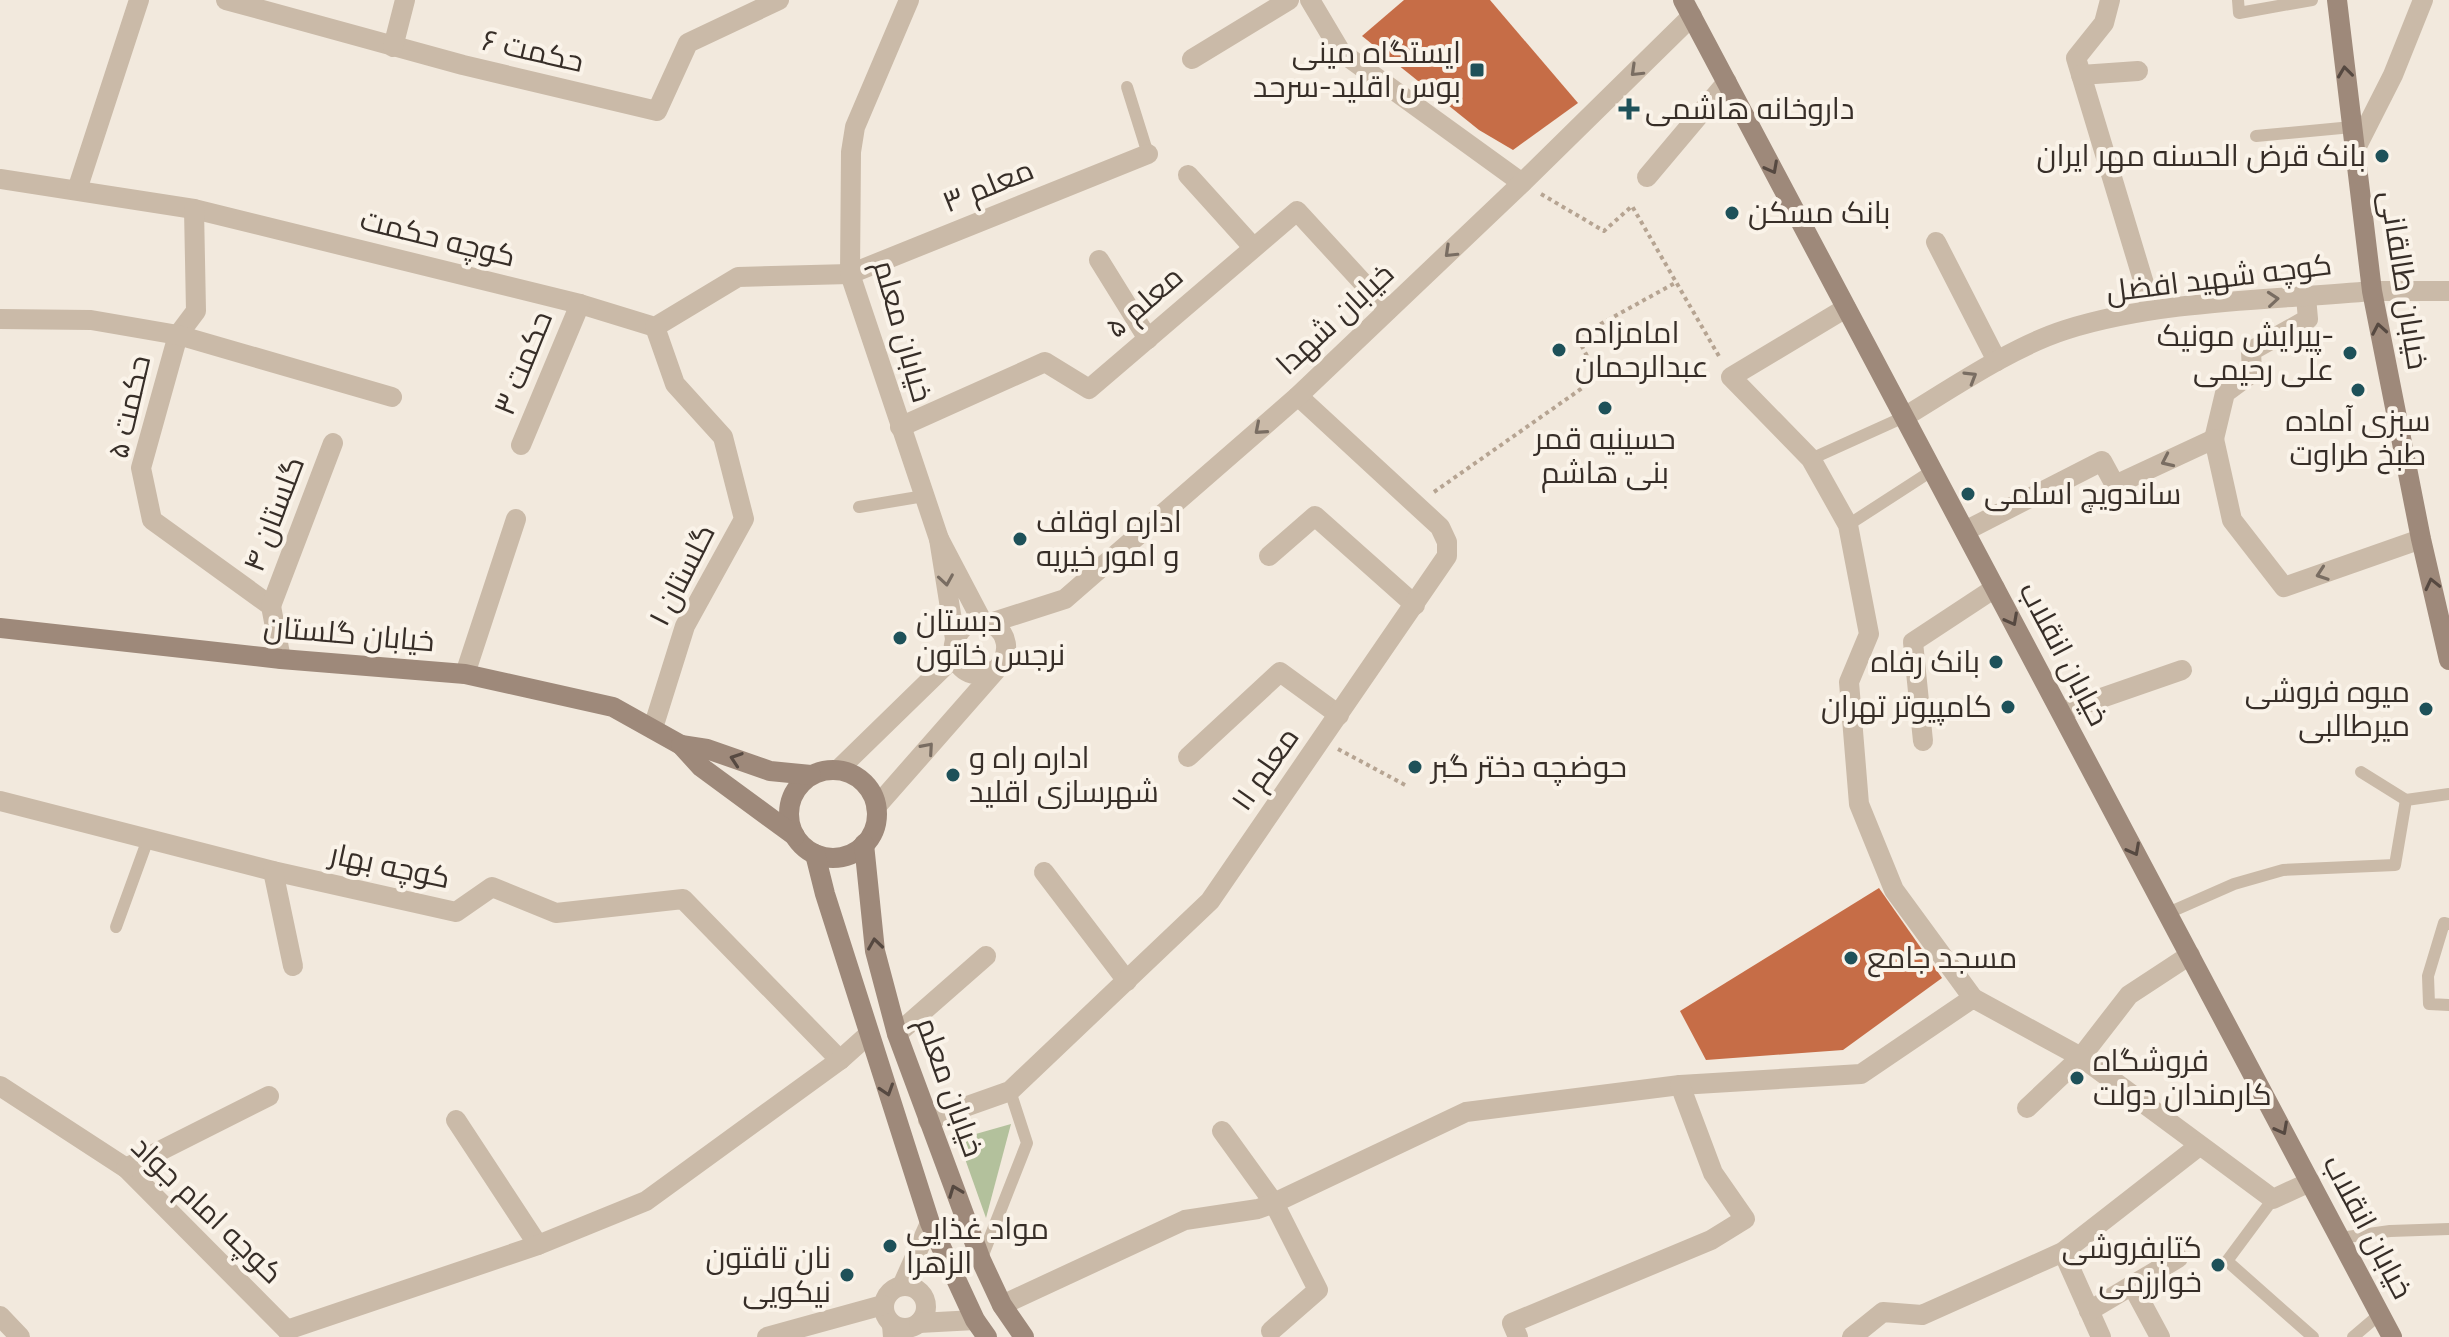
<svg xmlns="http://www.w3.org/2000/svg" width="2449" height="1337" font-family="Figtree,Cairo,sans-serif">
  <rect width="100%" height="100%" fill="#f2e9dd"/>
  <path fill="#b3c19c" d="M 1011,1124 L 986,1218 L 958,1139 Z"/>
  <g fill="#c66d47">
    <path d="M 1404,0 L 1490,0 L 1578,103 L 1513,150 L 1479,130 L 1362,36 Z"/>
    <path d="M 1879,888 L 1942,978 L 1843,1050 L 1706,1060 L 1680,1011 Z"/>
  </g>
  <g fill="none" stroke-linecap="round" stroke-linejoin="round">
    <g stroke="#b6a492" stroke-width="4" stroke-dasharray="4 4" stroke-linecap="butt">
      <path d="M 1541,194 L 1604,231 L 1632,206 L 1720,358"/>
      <path d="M 1434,492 L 1598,377 L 1577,337 L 1675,283"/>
      <path d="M 1338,749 L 1407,786"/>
    </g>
    <g stroke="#cabaa8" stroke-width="12">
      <path d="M 2238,0 L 2239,13 L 2312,0"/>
      <path d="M 1127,87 L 1148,154"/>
      <path d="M 2256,136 L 2352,127"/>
      <path d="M 1811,459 L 1904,417"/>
      <path d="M 859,507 L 924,496"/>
      <path d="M 1848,525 L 1933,470"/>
      <path d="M 2361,772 L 2406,800"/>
      <path d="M 2168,913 L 2234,884 L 2283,870 L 2395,865 L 2406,800 L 2449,794"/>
      <path d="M 2449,924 L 2444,923 L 2428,976 L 2429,1004 L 2449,1005"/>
      <path d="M 116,927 L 148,839"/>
      <path d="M 2273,1199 L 2227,1261 L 2313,1337"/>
      <path d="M 2340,1238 L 2390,1231 L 2449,1229"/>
      <path d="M 981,1260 L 1027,1143 L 1010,1091"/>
      <path d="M 2353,1337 L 2380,1314"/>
    </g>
    <g stroke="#cabaa8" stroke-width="20">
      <path d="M 226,0 L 463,65 L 657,111 L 688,43 L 779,0"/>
      <path d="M 1310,0 L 1341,52 L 1522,183"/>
      <path d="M 2110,0 L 2104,23 L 2076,58 L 2152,310"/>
      <path d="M 393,47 L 405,0"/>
      <path d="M 1192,59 L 1289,0"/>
      <path d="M 2081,75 L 2138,71"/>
      <path d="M 2355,150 L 2393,75 L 2423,0"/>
      <path d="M 1188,175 L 1253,247"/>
      <path d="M 1647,177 L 1727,82"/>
      <path d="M 0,179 L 194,209 L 580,304 L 655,327 L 738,277 L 850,274 L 1148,154"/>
      <path d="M 77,190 L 139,0"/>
      <path d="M 194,209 L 196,311 L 178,335 L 141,468 L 152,520 L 271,606 L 281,659"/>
      <path d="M 1936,242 L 1997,361"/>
      <path d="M 1099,260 L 1148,339"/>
      <path d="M 2372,291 L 2449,291"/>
      <path d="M 1846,308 L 1731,377 L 1811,459 L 1848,525 L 1869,634 L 1849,682 L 1859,804 L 1894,890 L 1973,998"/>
      <path d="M 0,319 L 91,320 L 178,335 L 392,397"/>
      <path d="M 900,427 L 1045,362 L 1089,389 L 1297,211 L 1388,310"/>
      <path d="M 2214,439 L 2225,393 L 2252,373 L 2251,351 L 2308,319 L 2306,297"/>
      <path d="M 521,445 L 580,304"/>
      <path d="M 1965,531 L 2102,461 L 2115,485 L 2214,439 L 2232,520 L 2284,587 L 2421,539"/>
      <path d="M 1269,556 L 1315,516 L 1415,605"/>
      <path d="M 271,606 L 333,443"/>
      <path d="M 465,674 L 516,519"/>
      <path d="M 2061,712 L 2182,670"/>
      <path d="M 653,728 L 685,626 L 744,519 L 723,437 L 675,384 L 655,327"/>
      <path d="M 1923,741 L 1913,642 L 1995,588"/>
      <path d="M 1188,757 L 1280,672 L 1339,715"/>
      <path d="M 0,801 L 273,871 L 456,912 L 492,887 L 556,913 L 683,899 L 840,1060"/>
      <path d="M 273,871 L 293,966"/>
      <path d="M 1044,872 L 1127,981"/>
      <path d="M 897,1034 L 986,956"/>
      <path d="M 0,1086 L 126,1168 L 287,1330"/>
      <path d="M 2027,1108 L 2081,1057 L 2129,995 L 2190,955"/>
      <path d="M 456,1120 L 538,1245"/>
      <path d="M 928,1120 L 1010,1091 L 1210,901 L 1447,556 L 1447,542 L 1440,527 L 1298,396"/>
      <path d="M 1222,1131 L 1274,1203 L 1318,1290 L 1271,1331"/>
      <path d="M 126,1168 L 269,1096"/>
      <path d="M 2063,1252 L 2101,1337"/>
      <path d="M 2132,1285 L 2160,1337"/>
      <path d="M 1002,1305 L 1185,1220 L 1258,1209 L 1274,1203 L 1466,1112 L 1680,1085 L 1861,1074 L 1973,998 L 2081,1057 L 2273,1199 L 2310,1182"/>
      <path d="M 2089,1311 L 2178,1258"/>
      <path d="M 0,1316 L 20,1337"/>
      <path d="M 892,1325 L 893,1337"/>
      <path d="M 287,1330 L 538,1245 L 646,1201 L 840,1060 L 869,1034"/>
      <path d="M 1518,1337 L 1512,1323 L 1711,1240 L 1745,1219 L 1713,1173 L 1680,1085"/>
      <path d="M 1852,1337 L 1883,1312 L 1922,1315 L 2063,1252 L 2199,1146"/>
    </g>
    <g stroke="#cabaa8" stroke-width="20">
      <path d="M 909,0 L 855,127 L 851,152 L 850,274 L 939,539"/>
      <path d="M 1904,417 C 1952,388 2012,347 2065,330 C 2159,300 2273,300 2372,291"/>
      <path d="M 990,623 L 1065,599 L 1298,396 L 1522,183 L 1692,16"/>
      <path d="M 955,639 L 939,539 L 982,621"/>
      <path d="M 838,770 L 955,656"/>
      <path d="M 876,807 L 998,668 C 1026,632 974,602 957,636 C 953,643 953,652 956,660 C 965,677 984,678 998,668"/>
      <circle cx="905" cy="1307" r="21"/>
      <path d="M 902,1286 L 930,1223"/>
      <path d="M 919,1323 L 975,1320"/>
      <path d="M 767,1337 L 883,1305"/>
    </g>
    <g stroke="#9e897a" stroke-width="20">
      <path d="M 1683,0 L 2392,1337"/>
      <path d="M 2337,0 L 2372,291 L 2421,539 L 2449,660"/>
      <path d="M 0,628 L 281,659 L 465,674 L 613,707 L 681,745"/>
      <circle cx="833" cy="814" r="44"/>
      <path d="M 795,836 L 701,767 L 681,745 L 707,749 L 770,771 L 811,775"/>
      <path d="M 864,844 L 875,951 L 897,1034 L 981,1260 L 1002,1305 L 1024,1337"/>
      <path d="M 815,854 L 825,894 L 930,1223 L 975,1320 L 987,1337"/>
    </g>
  </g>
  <defs><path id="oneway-chevron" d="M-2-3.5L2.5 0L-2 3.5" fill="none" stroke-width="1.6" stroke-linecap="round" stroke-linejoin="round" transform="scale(2)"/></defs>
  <g stroke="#796d62">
    <use href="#oneway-chevron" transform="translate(1636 71) rotate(136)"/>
    <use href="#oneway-chevron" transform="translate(1450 252) rotate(136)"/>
    <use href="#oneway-chevron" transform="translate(2273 299) rotate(-5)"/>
    <use href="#oneway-chevron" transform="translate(1971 377) rotate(-31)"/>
    <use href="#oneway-chevron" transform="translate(1260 429) rotate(139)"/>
    <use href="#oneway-chevron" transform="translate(2167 461) rotate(155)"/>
    <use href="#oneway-chevron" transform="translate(2322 574) rotate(161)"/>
    <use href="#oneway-chevron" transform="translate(946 580) rotate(81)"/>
    <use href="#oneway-chevron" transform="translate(928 748) rotate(-49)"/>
  </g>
  <g stroke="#564941">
    <use href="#oneway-chevron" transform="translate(2345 72) rotate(-97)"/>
    <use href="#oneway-chevron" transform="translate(1772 168) rotate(62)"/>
    <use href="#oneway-chevron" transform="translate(2379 329) rotate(-100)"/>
    <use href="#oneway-chevron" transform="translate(2432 584) rotate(-103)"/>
    <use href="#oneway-chevron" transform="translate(2012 620) rotate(62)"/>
    <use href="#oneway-chevron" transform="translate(736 759) rotate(-161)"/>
    <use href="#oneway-chevron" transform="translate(2134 850) rotate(62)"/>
    <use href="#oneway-chevron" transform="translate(875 944) rotate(-98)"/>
    <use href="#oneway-chevron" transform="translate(887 1090) rotate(72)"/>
    <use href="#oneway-chevron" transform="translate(2282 1129) rotate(62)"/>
    <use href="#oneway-chevron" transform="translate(955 1191) rotate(-111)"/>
  </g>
  <g fill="#1e5159" stroke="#faf3e9" stroke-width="3">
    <rect x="1469" y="62" width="16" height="16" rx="4"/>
    <path d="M1625 97h8v8h8v8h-8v8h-8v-8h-8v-8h8z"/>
    <circle cx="2382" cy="156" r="8"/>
    <circle cx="1732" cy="213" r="8"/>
    <circle cx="1559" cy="350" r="8"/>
    <circle cx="2350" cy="353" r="8"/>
    <circle cx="2358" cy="390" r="8"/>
    <circle cx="1605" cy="408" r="8"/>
    <circle cx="1968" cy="494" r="8"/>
    <circle cx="1020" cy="539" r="8"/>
    <circle cx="900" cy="638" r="8"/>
    <circle cx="1996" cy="662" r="8"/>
    <circle cx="2008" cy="707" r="8"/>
    <circle cx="2426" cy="709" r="8"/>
    <circle cx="1415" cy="767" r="8"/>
    <circle cx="953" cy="775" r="8"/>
    <circle cx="1851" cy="958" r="8"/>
    <circle cx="2077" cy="1078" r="8"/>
    <circle cx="890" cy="1246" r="8"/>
    <circle cx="2218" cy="1265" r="8"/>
    <circle cx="847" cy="1275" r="8"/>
  </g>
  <g text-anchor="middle" stroke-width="8" stroke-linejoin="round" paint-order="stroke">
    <g font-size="30" fill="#372e28" stroke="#faf3e9">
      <text transform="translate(533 51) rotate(13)" y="10">حکمت ۶</text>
      <text transform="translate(988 186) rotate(-22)" y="10">معلم ۳</text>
      <text transform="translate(438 238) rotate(14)" y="10">کوچه حکمت</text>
      <text transform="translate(2219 278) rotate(-7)" y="10">کوچه شهید افضل</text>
      <text transform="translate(2404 280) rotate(81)" y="10">خیابان طالقانی</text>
      <text transform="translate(1144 302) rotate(-41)" y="10">معلم ۵</text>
      <text transform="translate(1335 319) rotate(-43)" y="10">خیابان شهدا</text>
      <text transform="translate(903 331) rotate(74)" y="10">خیابان معلم</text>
      <text transform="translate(523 363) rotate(-68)" y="10">حکمت ۳</text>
      <text transform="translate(129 407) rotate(-77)" y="10">حکمت ۵</text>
      <text transform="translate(274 514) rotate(-69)" y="10">گلستان ۴</text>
      <text transform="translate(682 575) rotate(-63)" y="10">گلستان ۱</text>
      <text transform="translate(349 634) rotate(5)" y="10">خیابان گلستان</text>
      <text transform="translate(2064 654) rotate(62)" y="10">خیابان انقلاب</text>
      <text transform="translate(1265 769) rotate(-55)" y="10">معلم ۱۱</text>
      <text transform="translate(390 866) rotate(12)" y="10">کوچه بهار</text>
      <text transform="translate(950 1087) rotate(70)" y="10">خیابان معلم</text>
      <text transform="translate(207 1210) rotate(44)" y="10">کوچه امام جواد</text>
      <text transform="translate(2368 1227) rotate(62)" y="10">خیابان انقلاب</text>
    </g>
    <g font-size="30" fill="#372e28" stroke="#faf3e9" text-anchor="start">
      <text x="1461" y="63" text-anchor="end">ایستگاه مینی<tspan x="1461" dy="34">بوس اقلید-سرحد</tspan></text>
      <text x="1645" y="119">داروخانه هاشمی</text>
      <text x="2366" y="166" text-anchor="end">بانک قرض الحسنه مهر ایران</text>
      <text x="1748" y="223">بانک مسکن</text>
      <text x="1575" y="343">امامزاده<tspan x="1575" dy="34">عبدالرحمان</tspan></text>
      <text x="2334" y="346" text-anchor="end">پیرایش مونیک-<tspan x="2334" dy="34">علی رحیمی</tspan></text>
      <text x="2358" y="431" text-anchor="middle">سبزی آماده<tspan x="2358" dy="34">طبخ طراوت</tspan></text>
      <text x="1605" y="449" text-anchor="middle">حسینیه قمر<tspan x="1605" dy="34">بنی هاشم</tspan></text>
      <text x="1984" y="504">ساندویچ اسلمی</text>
      <text x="1036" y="532">اداره اوقاف<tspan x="1036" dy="34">و امور خیریه</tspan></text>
      <text x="916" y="631">دبستان<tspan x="916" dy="34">نرجس خاتون</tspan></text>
      <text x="1980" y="672" text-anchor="end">بانک رفاه</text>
      <text x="2410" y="702" text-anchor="end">میوه فروشی<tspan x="2410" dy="34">میرطالبی</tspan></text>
      <text x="1992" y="717" text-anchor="end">کامپیوتر تهران</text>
      <text x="969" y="768">اداره راه و<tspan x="969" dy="34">شهرسازی اقلید</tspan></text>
      <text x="1431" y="777">حوضچه دختر گبر</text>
      <text x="1867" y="968">مسجد جامع</text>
      <text x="2093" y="1071">فروشگاه<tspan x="2093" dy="34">کارمندان دولت</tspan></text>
      <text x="906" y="1239">مواد غذایی<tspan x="906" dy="34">الزهرا</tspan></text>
      <text x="2202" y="1258" text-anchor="end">کتابفروشی<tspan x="2202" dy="34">خوارزمی</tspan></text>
      <text x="831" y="1268" text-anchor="end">نان تافتون<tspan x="831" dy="34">نیکویی</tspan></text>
    </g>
  </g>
</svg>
